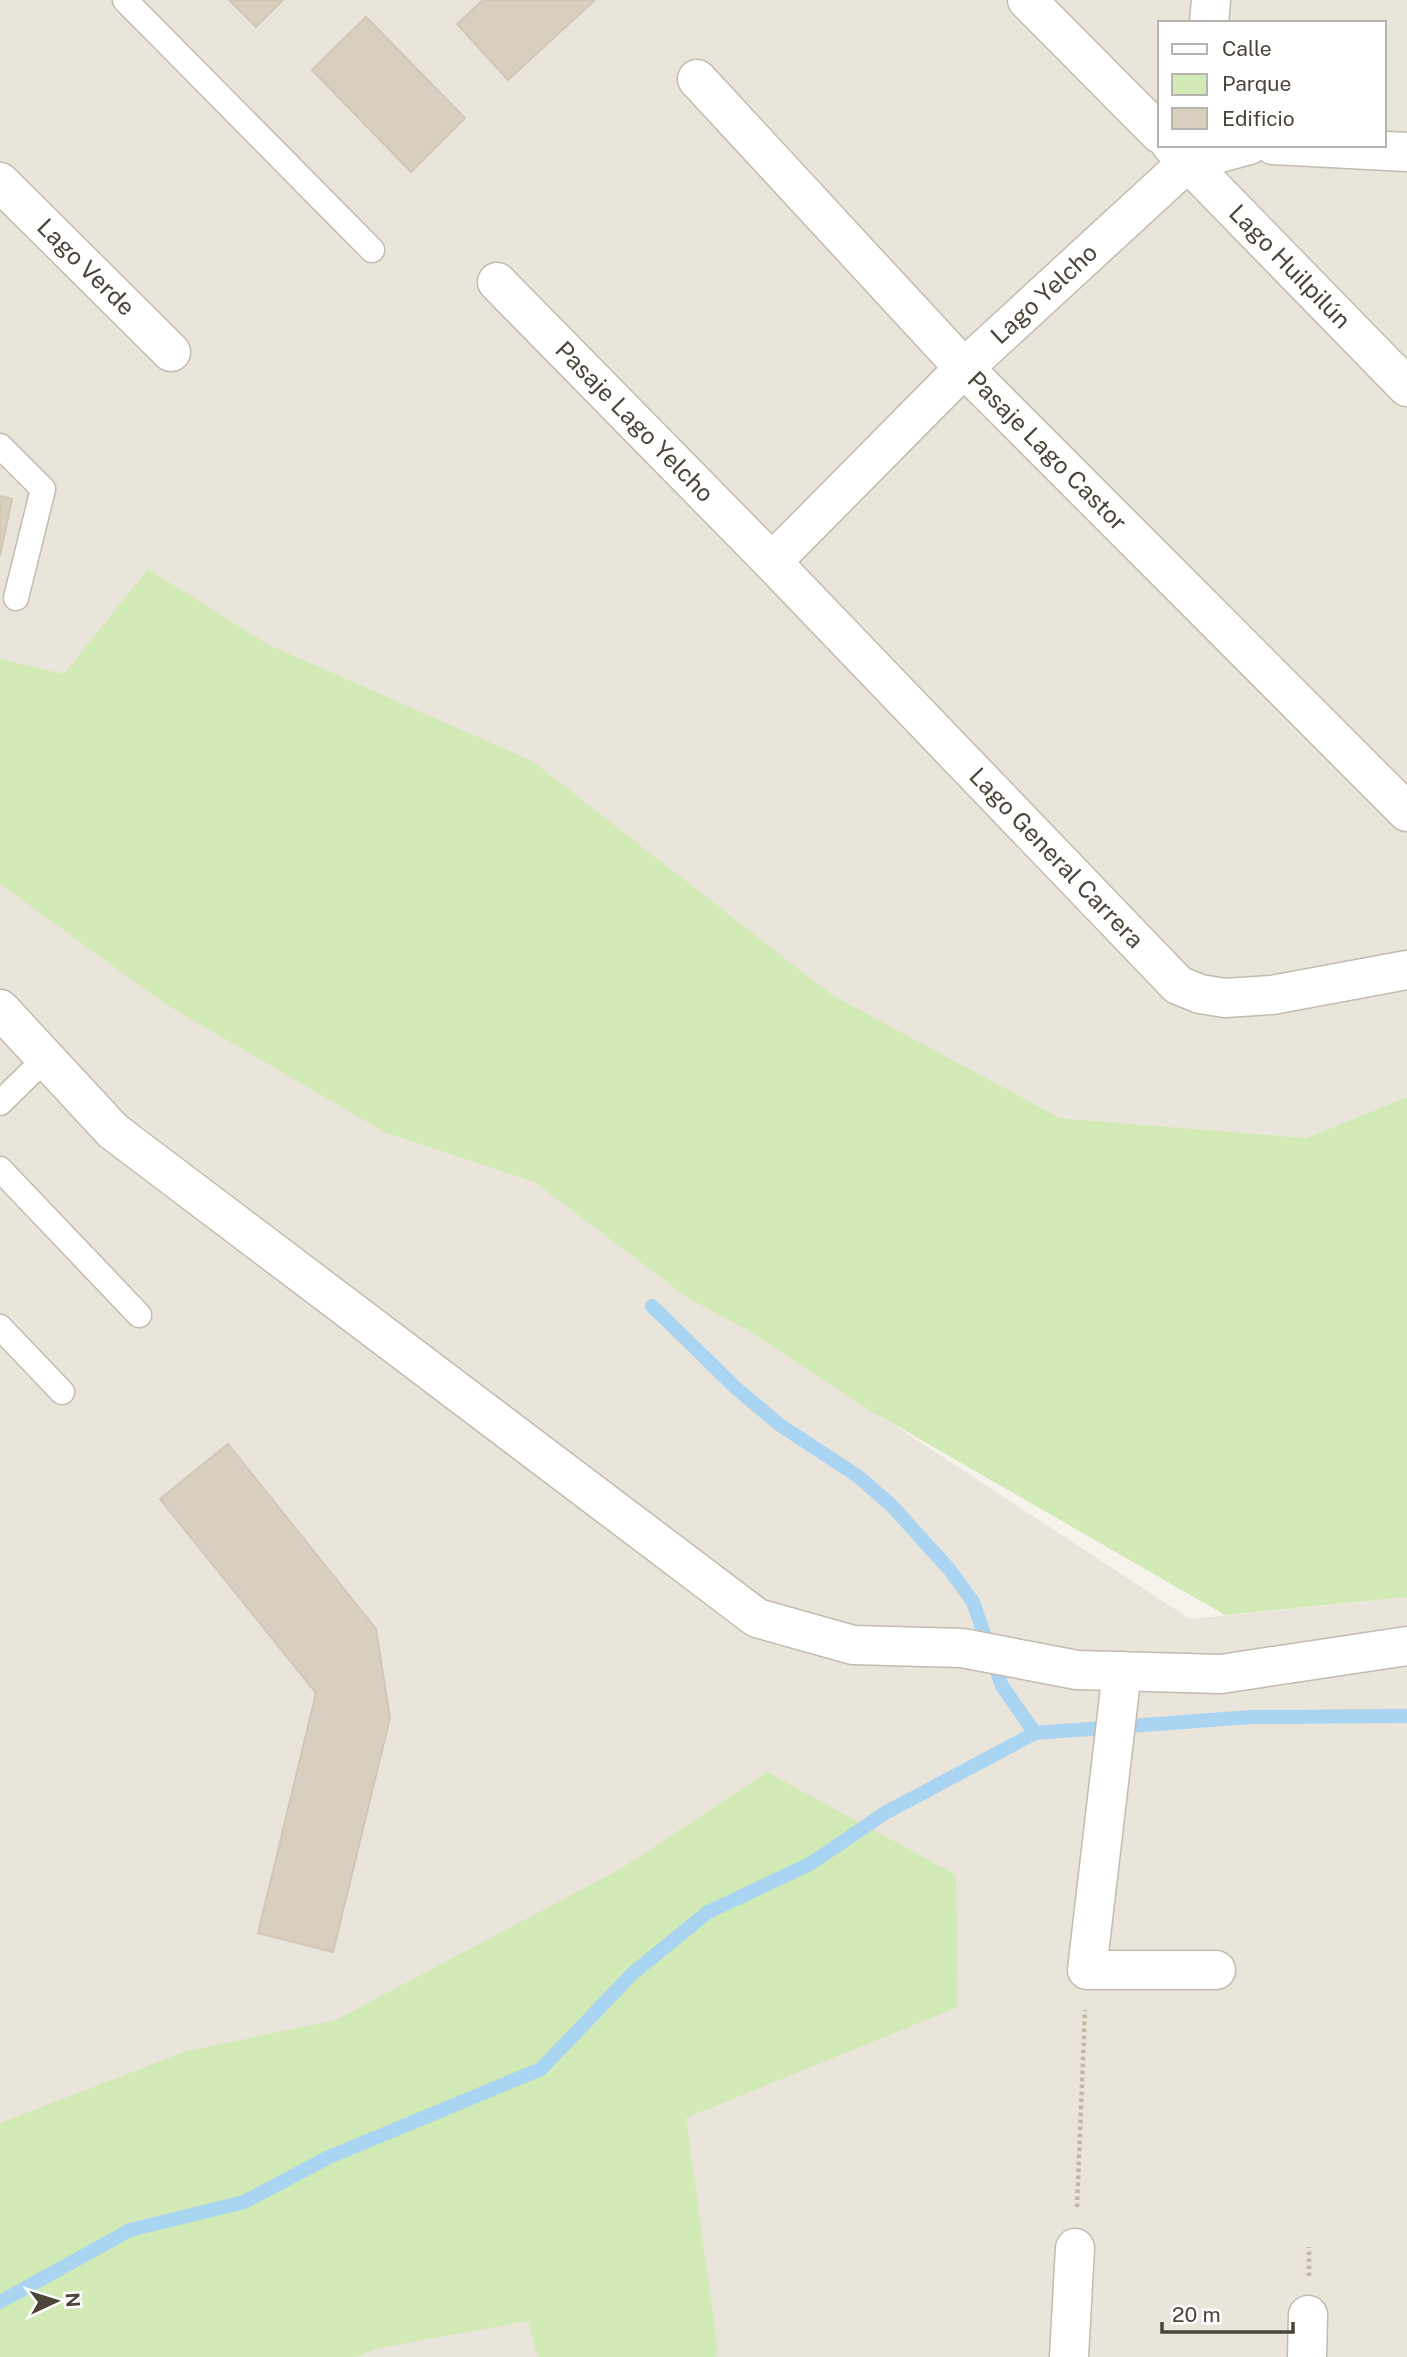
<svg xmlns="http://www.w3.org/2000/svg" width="1407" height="2357" font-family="'Public Sans',sans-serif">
  <rect width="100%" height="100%" fill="#f6f3ec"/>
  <path fill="#eae5da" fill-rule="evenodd" d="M 0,0 L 1407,0 L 1407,1097 L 1306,1138 L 1060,1118 L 833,996 L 822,1378 L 1190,1619 L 1407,1597 L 1407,2357 L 0,2357 ZM 1160,23 L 1384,23 L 1384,145 L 1160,145 Z"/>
  <g fill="#d2eab5">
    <path d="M 148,569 L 267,644 L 532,761 L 832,995 L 1060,1118 L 1306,1138 L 1407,1097 L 1407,1597 L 1225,1615 L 871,1411 L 746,1329 L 691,1300 L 535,1182 L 386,1133 L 167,1005 L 0,884 L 0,659 L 64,674 Z"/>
    <path d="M 767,1772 L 956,1875 L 958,2007 L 686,2118 L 718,2351 L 716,2357 L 538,2357 L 528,2321 L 379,2348 L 354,2357 L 0,2357 L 0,2123 L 187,2051 L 336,2020 L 622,1868 Z"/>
  </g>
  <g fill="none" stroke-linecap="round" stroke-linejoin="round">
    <g stroke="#a9d4f2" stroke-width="14">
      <path d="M 652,1306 L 737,1389 L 780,1425 L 859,1477 L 892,1506 L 949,1569 L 973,1602 L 1002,1686 L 1035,1733"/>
      <path d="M 0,2302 L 130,2230 L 244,2202 L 329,2157 L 541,2069 L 633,1973 L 708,1912 L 810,1864 L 885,1813 L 1035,1733 L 1251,1717 L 1407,1716"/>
    </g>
  </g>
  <g fill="#d8cfc1" stroke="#d3c7b4" stroke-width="2">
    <path d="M 229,0 L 283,0 L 256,27 Z"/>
    <path d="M 483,0 L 595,0 L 508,80 L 457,24 Z"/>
    <path d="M 366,17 L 465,118 L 411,172 L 312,70 Z"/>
    <path d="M 0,496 L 12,499 L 0,556 Z"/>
    <path d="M 228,1444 L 376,1629 L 390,1718 L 333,1952 L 258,1933 L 316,1693 L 160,1499 Z"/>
  </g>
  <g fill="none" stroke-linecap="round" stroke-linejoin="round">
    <defs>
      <g id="lane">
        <path d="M 125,0 L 372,250"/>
        <path d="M 0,446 L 43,489 L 16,598"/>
        <path d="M 0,1103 L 46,1058"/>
        <path d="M 0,1169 L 139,1315"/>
        <path d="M 0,1327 L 62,1392"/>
      </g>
      <g id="street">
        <path d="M 1027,0 L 1160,134"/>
        <path d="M 1209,23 L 1211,0"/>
        <path id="s1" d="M 697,79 L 964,368 L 1407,812"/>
        <path id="s2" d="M 1171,145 L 1407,387"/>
        <path d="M 1273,145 L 1407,152"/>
        <path d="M 1188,162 L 1249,145"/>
        <path id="s3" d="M 0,182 L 171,352"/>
        <path id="s4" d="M 497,282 L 772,562 L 1178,985 L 1200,994 L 1225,998 L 1272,995 L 1407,970"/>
        <path id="s5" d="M 772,562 L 964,368 L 1188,162 L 1191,145"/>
        <path d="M 0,1009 L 113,1131 L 757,1618 L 853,1645 L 962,1648 L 1077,1670 L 1221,1674 L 1407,1646"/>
        <path d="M 1122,1671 L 1087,1970 L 1216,1970"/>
        <path d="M 1069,2357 L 1075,2248"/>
        <path d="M 1307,2357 L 1308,2315"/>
      </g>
    </defs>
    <use href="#lane" stroke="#c2bbae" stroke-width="27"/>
    <use href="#street" stroke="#c2bbae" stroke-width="41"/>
    <g stroke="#c4b79f" stroke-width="4.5" stroke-dasharray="3.5 3.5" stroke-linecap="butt">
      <path d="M 1077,2207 L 1085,2010"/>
      <path d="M 1309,2276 L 1309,2247"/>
    </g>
    <use href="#lane" stroke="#fff" stroke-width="24"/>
    <use href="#street" stroke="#fff" stroke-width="38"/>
  </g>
  <g text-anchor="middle" stroke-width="5" stroke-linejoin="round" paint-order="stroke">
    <g font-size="24" fill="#4b4439" stroke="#fff">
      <text dy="8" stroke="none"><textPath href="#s2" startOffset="170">Lago Huilpilún</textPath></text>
      <text dy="8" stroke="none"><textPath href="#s3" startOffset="121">Lago Verde</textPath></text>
      <text dy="8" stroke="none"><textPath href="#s5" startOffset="382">Lago Yelcho</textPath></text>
      <text dy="8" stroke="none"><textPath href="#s4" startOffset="196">Pasaje Lago Yelcho</textPath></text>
      <text dy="8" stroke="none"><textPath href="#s1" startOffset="511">Pasaje Lago Castor</textPath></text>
      <text dy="8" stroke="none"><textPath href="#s4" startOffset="803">Lago General Carrera</textPath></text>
    </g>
  </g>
  <rect x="1158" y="21" width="228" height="126" fill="#ffffff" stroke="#b7b4b0" stroke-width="2"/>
  <rect x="1172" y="44" width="35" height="10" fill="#ffffff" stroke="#b7b4b0" stroke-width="2"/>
  <text x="1222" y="56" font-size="21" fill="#4b4439">Calle</text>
  <rect x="1172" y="74" width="35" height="21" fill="#d2eab5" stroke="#b7b4b0" stroke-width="2"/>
  <text x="1222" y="91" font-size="21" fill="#4b4439">Parque</text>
  <rect x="1172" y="108" width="35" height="21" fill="#d8cfc1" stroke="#b7b4b0" stroke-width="2"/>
  <text x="1222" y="126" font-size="21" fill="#4b4439">Edificio</text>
  <g transform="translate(56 2301) rotate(86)" stroke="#ffffff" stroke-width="5" paint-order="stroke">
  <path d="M0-5L12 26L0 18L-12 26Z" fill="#4b4439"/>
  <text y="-10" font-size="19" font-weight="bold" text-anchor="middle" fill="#4b4439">N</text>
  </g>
  <path d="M1162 2322v10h131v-10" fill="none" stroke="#4b4439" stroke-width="3.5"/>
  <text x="1172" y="2322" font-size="21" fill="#4b4439" stroke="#ffffff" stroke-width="5" paint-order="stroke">20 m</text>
</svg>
